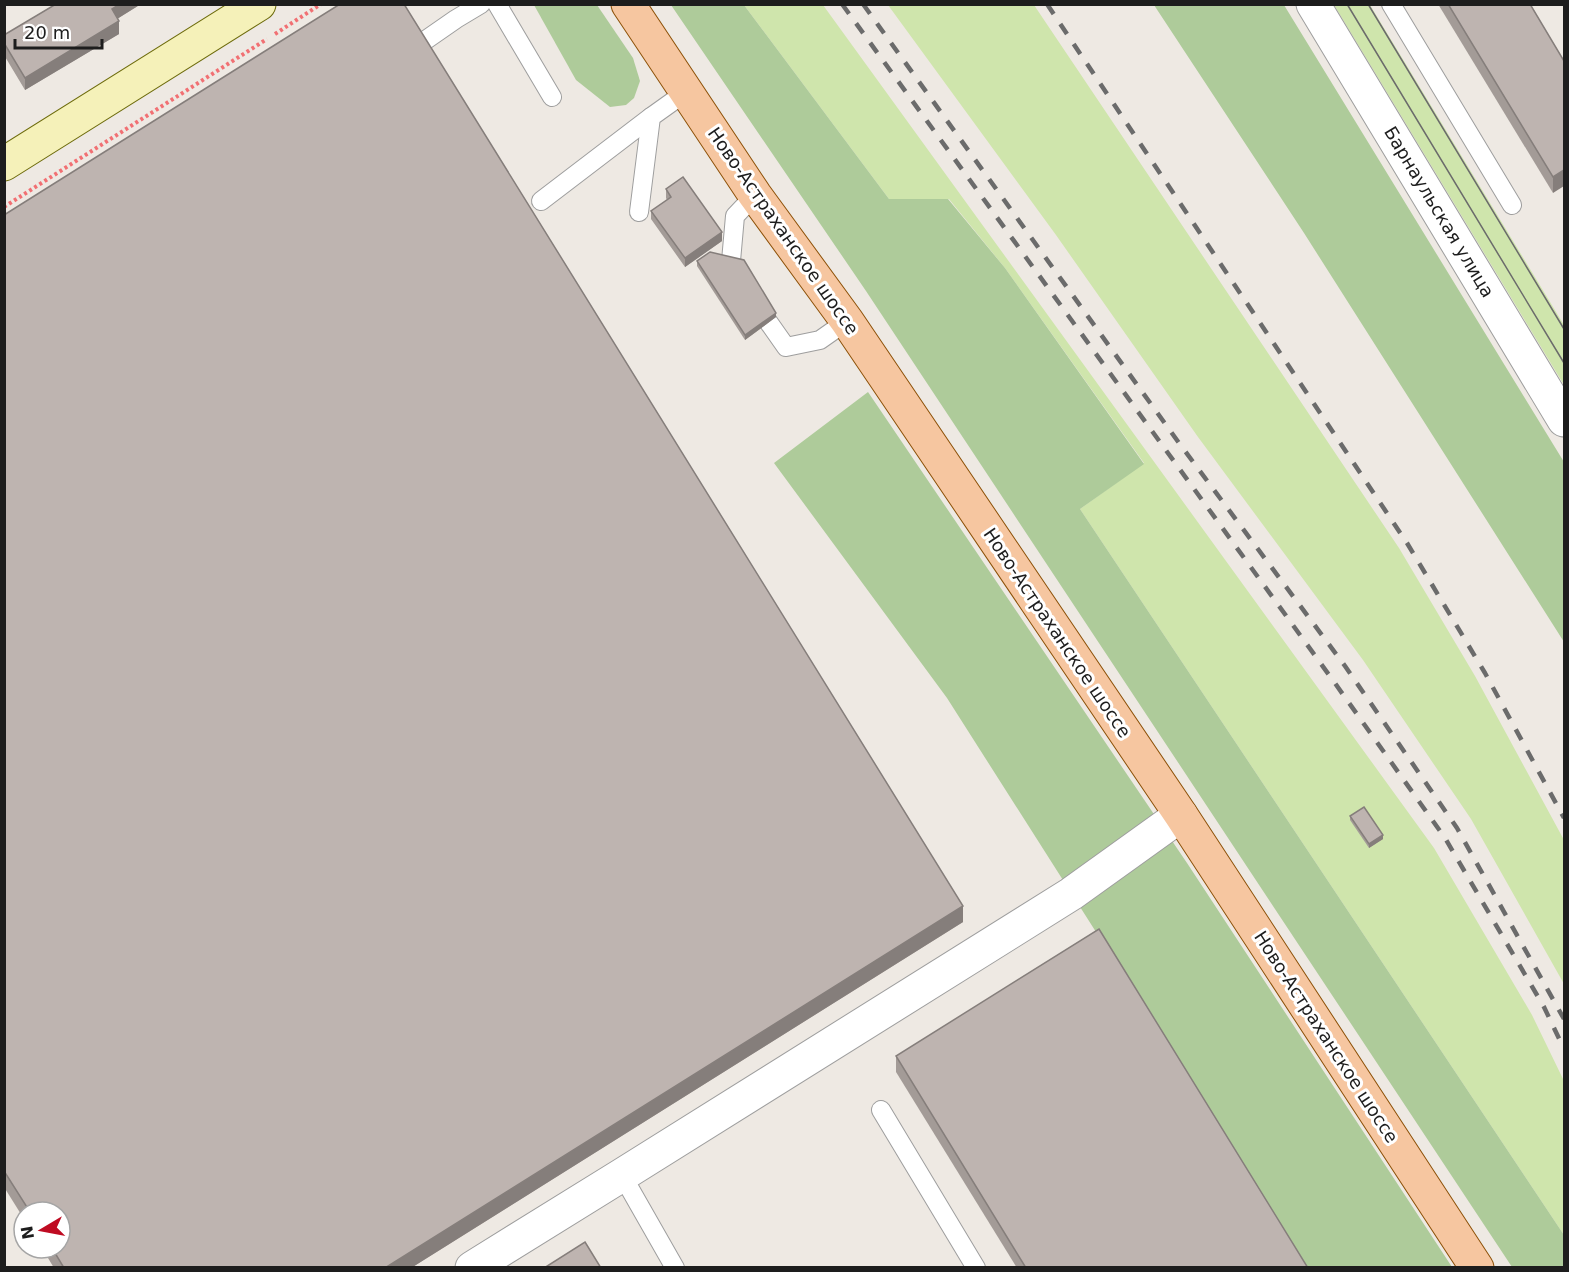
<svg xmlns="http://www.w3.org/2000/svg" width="1569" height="1272" font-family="'DejaVu Sans',sans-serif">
  <rect width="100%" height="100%" fill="#eee9e3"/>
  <g fill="#cfe5ac">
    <path d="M 744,5 L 823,5 L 1434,848 L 1532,1015 L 1564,1081 L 1564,1235 L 1080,509 L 1144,463 L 1005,268 L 949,199 L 889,199 Z"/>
    <path d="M 888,5 L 1034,5 L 1399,548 L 1475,676 L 1564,840 L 1564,984 L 1471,819 L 1363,660 L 1198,437 L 1056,235 Z"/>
    <path d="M 1334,5 L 1370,5 L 1564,325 L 1564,385 Z"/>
  </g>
  <g fill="#aecb9a">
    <path d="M 534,5 L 597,5 L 633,58 L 640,81 L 634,98 L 626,105 L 610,107 L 576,80 Z"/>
    <path d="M 671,5 L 744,5 L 889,199 L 948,199 L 1005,268 L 1144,464 L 1080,509 L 1564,1235 L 1564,1267 L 1512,1267 L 866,291 Z"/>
    <path d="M 1154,5 L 1284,5 L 1564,462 L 1564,642 L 1304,233 Z"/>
    <path d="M 868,392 L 1187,863 L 1452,1267 L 1306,1267 L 1096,932 L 947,698 L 774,463 Z"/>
  </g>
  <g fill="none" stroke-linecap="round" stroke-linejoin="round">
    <defs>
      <g id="lane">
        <path d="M 497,4 L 552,97"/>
        <path d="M 1391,4 L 1512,205"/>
        <path d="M 420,44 L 456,19 L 481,4"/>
        <path d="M 541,201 L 651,117"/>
        <path d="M 639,212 L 651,117 L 686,92"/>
        <path d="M 740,280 L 731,261 L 735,216 L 755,195"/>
        <path d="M 755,303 L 786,347 L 820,340 L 847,321"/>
        <path d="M 881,1110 L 976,1268"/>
        <path d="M 622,1175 L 675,1268"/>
      </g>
      <g id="street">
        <path d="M 1313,4 L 1564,420"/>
        <path d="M 472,1268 L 622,1175 L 1071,894 L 1181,815"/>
      </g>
      <path id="secondary" d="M 4,164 L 259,4"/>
      <path id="primary" d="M 628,4 L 755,195 L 847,321 L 1181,815 L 1477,1268"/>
    </defs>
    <use href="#lane" stroke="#9e9e9e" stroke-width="20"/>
    <use href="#street" stroke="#9e9e9e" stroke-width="35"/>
    <use href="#secondary" stroke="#6d6b0b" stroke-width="35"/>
    <use href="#primary" stroke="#8d5108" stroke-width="35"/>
    <g stroke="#f17073" stroke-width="4" stroke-dasharray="3 3" stroke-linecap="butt">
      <path d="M 275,34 L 321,4"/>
      <path d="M 4,207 L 267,39"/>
    </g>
    <use href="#lane" stroke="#fff" stroke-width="18"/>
    <use href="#street" stroke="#fff" stroke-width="33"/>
    <use href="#secondary" stroke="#f5f1b9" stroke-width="33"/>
    <use href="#primary" stroke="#f6c6a0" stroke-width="33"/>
    <g stroke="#6b6b6b" stroke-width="1.5">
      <path d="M 1347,4 L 1564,363"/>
      <path d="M 1368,4 L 1564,329"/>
    </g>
    <g stroke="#6b6b6b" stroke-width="4.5" stroke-dasharray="12 12" stroke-linecap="butt">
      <path d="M 842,4 L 1332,679 L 1445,838 L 1544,1007 L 1564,1049"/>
      <path d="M 863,4 L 1179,443 L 1345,666 L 1457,828 L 1564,1019"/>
      <path d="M 1047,4 L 1407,543 L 1485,673 L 1564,818"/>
    </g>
  </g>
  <g fill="#a39b97">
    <path d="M 56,4 L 141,4 L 117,19 L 119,34 L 25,90 L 4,55 L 4,35 Z"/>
    <path d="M 1438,4 L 1530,4 L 1564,61 L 1553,193 Z"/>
    <path d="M 666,189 L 722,241 L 685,267 L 651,219 L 651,211 L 667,200 L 666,198 Z"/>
    <path d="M 4,215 L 963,922 L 411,1268 L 54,1268 L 42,1248 L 60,1248 L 60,1212 L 24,1212 L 24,1219 L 4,1187 Z"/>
    <path d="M 697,261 L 776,317 L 745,340 L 697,266 Z"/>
    <path d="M 1350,816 L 1383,839 L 1369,848 L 1350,820 Z"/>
    <path d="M 896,1056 L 1308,1268 L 1017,1268 L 896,1072 Z"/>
  </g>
  <g fill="#857e7b">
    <path d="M 120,4 L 141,4 L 112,22 L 112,9 Z"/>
    <path d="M 119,21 L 119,34 L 25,90 L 25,78 Z"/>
    <path d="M 1564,170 L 1564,186 L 1553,193 L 1553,177 Z"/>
    <path d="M 722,232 L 722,241 L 685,267 L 685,258 Z"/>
    <path d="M 776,313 L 776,317 L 745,340 L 745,335 Z"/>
    <path d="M 1383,835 L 1383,839 L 1369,848 L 1369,844 Z"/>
    <path d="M 963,906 L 963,922 L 411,1268 L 385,1268 Z"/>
  </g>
  <g fill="#beb4b0" stroke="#857e7b" stroke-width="1.5">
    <path d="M 56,4 L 120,4 L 112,9 L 119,21 L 25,78 L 4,43 L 4,35 Z"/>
    <path d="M 340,4 L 404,4 L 963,906 L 385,1268 L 64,1268 L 52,1248 L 60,1248 L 60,1212 L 30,1212 L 4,1171 L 4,215 Z"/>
    <path d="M 1448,4 L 1530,4 L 1564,61 L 1564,170 L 1553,177 Z"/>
    <path d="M 683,177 L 722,232 L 685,258 L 651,211 L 671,197 L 666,189 Z"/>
    <path d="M 710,252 L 744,260 L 776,313 L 745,335 L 697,261 Z"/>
    <path d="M 1364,807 L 1383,835 L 1369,844 L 1350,816 Z"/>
    <path d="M 1099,929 L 1308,1268 L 1026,1268 L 896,1056 Z"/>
    <path d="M 585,1242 L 601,1268 L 544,1268 Z"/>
  </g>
  <g text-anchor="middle" stroke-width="6" stroke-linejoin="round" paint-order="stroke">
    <g font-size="18" fill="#1d1d1d" stroke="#fff">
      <text transform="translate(1439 212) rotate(59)" y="6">Барнаульская улица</text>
      <text transform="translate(783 231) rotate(55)" y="6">Ново-Астраханское шоссе</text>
      <text transform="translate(1057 633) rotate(56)" y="6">Ново-Астраханское шоссе</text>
      <text transform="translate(1326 1037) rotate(57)" y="6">Ново-Астраханское шоссе</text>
    </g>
  </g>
  <rect width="1569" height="1272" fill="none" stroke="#1d1d1d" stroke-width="12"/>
  <g transform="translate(42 1230) rotate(260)"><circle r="28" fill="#ffffff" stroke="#a5a5a5" stroke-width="1.5"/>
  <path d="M0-4.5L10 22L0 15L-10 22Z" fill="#bf0b22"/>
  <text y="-9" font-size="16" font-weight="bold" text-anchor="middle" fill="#1d1d1d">N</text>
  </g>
  <path d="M15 39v9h87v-9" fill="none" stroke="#1d1d1d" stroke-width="3"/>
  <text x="24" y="39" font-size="18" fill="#1d1d1d" stroke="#ffffff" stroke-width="4.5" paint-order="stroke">20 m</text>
</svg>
